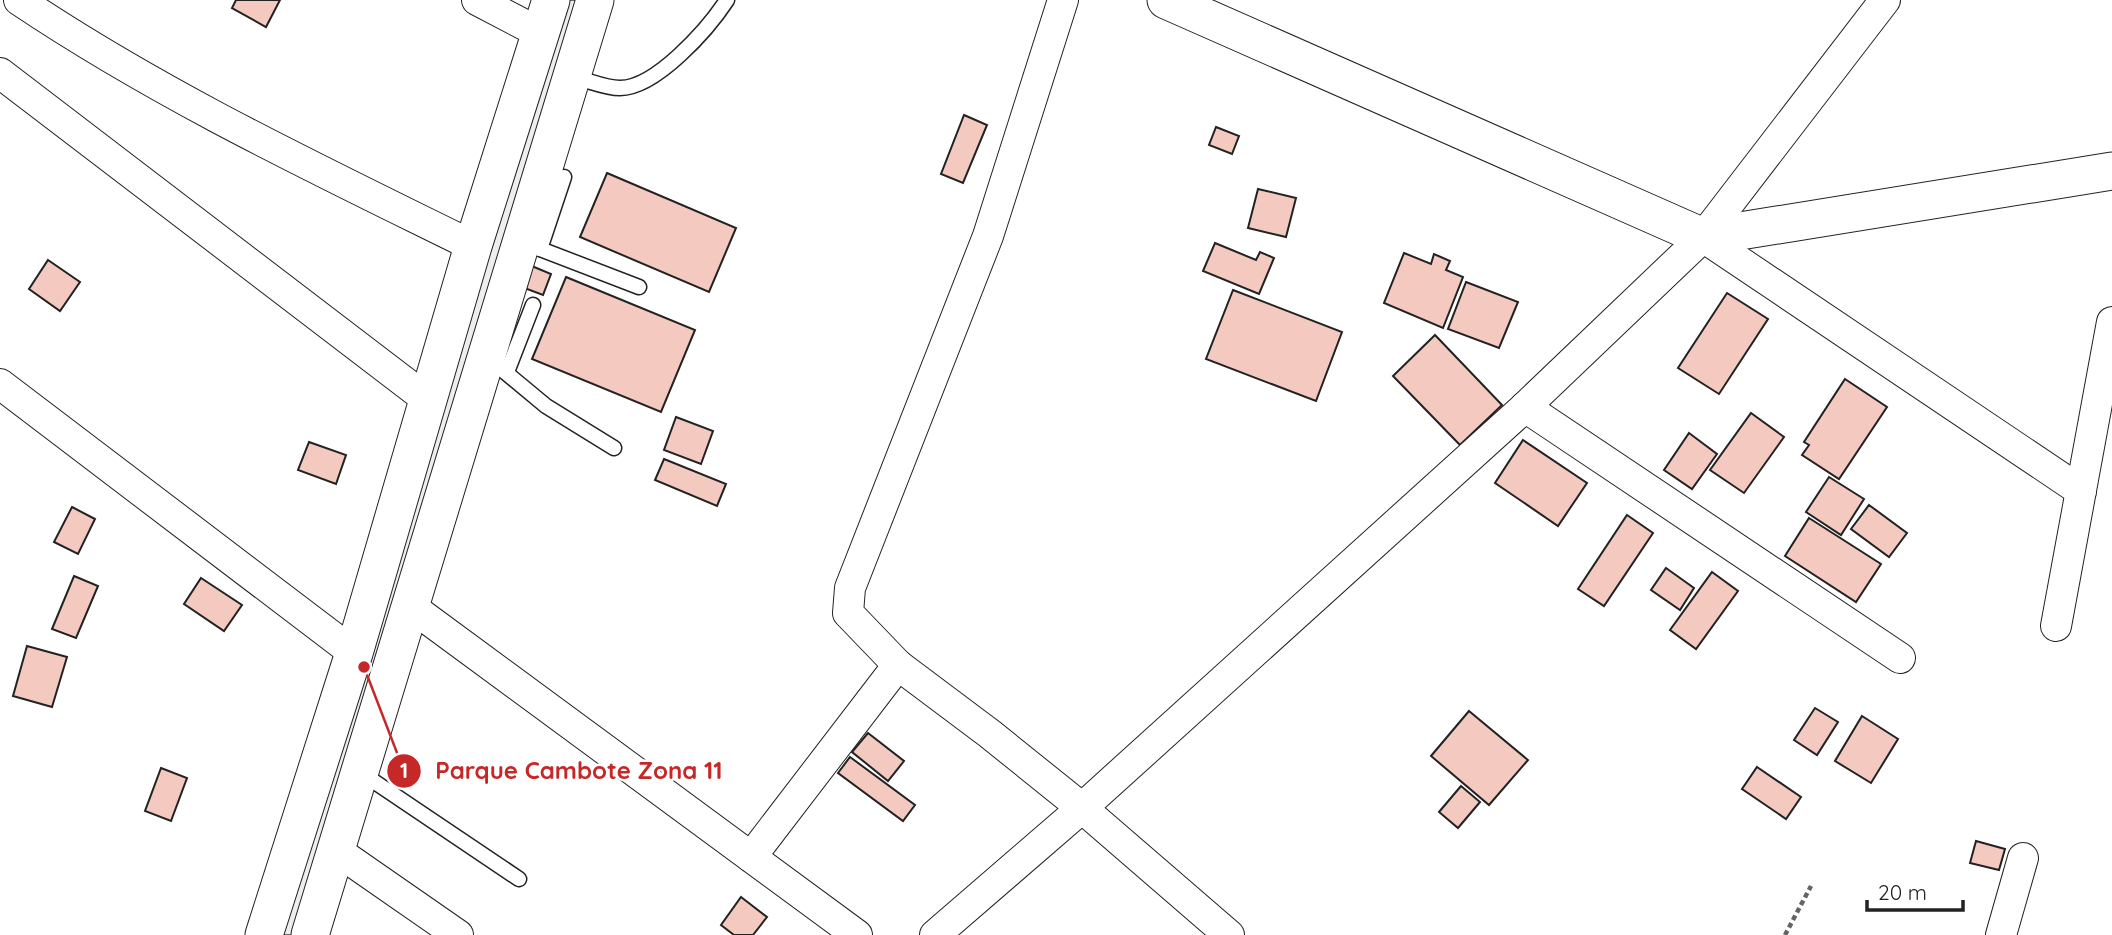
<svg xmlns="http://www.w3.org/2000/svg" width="2112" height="935" font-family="Quicksand,sans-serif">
  <rect width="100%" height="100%" fill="#fff"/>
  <path fill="#eee" stroke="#6f6f6f" stroke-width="2" d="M 554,0 L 583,0 L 301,935 L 264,935 Z"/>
  <g fill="#f3c9c0" stroke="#222" stroke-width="2">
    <path d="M 236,0 L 280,0 L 266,27 L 232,8 Z"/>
    <path d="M 964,115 L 987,125 L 963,183 L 941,174 Z"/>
    <path d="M 1216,127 L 1239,136 L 1232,154 L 1209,145 Z"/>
    <path d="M 607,173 L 736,228 L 709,292 L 580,237 Z"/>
    <path d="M 1258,189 L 1296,198 L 1286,237 L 1248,228 Z"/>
    <path d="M 1215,243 L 1256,260 L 1260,252 L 1274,258 L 1259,294 L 1203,271 Z"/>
    <path d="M 1404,253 L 1431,264 L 1434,254 L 1450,261 L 1446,270 L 1463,277 L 1443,328 L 1384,303 Z"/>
    <path d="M 48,260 L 80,282 L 60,311 L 29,289 Z"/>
    <path d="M 527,264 L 551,274 L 543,295 L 519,286 Z"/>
    <path d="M 566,277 L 695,330 L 661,412 L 532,359 Z"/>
    <path d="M 1466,282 L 1518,302 L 1499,348 L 1448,329 Z"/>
    <path d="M 1233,290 L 1342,332 L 1316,401 L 1206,359 Z"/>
    <path d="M 1727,293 L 1768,319 L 1719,394 L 1678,368 Z"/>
    <path d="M 1435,335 L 1502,405 L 1460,445 L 1393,376 Z"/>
    <path d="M 1845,379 L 1887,407 L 1839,479 L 1802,455 L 1809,445 L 1804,442 Z"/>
    <path d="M 1751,413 L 1784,437 L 1744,493 L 1710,470 Z"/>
    <path d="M 676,417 L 713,431 L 701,464 L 664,450 Z"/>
    <path d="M 1689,433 L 1717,454 L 1692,489 L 1664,470 Z"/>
    <path d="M 1523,440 L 1587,483 L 1558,526 L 1495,483 Z"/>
    <path d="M 309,442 L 346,455 L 336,484 L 298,470 Z"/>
    <path d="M 664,459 L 726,484 L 717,506 L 655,480 Z"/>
    <path d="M 1829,477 L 1864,499 L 1841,535 L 1806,512 Z"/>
    <path d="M 1869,505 L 1907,533 L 1889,557 L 1851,529 Z"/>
    <path d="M 72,507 L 95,519 L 78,554 L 54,542 Z"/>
    <path d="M 1627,515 L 1653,533 L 1604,606 L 1578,589 Z"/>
    <path d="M 1809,518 L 1881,564 L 1856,602 L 1785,556 Z"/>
    <path d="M 1666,568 L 1694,588 L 1680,610 L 1651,590 Z"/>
    <path d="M 1712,572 L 1738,591 L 1696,649 L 1670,630 Z"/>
    <path d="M 74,576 L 98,586 L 76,638 L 52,629 Z"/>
    <path d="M 201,578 L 242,605 L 224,631 L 184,604 Z"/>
    <path d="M 27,646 L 67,657 L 52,707 L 13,696 Z"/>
    <path d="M 1815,708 L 1838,722 L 1817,755 L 1794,740 Z"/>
    <path d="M 1469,711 L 1528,760 L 1489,805 L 1431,756 Z"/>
    <path d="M 1862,716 L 1898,739 L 1871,783 L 1835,761 Z"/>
    <path d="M 868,733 L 904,761 L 888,781 L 852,752 Z"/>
    <path d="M 850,757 L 915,805 L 903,821 L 838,773 Z"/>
    <path d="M 1757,767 L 1801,797 L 1786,819 L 1742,789 Z"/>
    <path d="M 161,768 L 187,778 L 171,821 L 145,811 Z"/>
    <path d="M 1461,786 L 1480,802 L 1458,828 L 1439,812 Z"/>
    <path d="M 1976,841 L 2005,849 L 1999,870 L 1970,863 Z"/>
    <path d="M 741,897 L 767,917 L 753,935 L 734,935 L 721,925 Z"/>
  </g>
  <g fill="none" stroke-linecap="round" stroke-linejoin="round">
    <defs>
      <g id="service">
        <path d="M 573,77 C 588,80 605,88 620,88 C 656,88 708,29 727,0"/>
        <path d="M 522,242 L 639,287"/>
        <path d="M 540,249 L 564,177"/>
        <path d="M 487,357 L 546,406 L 614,448"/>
        <path d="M 507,372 L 533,305"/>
        <path d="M 360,772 L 519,879"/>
      </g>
      <g id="minor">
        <path d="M 19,0 C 162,96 319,170 473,246"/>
        <path d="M 477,0 L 540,33"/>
        <path d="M 1063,0 L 988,236 L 850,588 L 848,613 L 898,665 L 990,734 L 1082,808 L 1229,935"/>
        <path d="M 0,73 L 428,400"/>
        <path d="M 1703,237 L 2081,491"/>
        <path d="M 0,384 L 354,653"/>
        <path d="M 1525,407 L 1900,658"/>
        <path d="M 410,606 L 857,935"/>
        <path d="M 2056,626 L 2112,322"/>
        <path d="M 337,851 L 458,935"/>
        <path d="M 751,857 L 898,665"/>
        <path d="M 935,935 L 1082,808 L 1525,407 L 1703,237 L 1885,0"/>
        <path d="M 2001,935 L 2023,858"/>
      </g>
      <g id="tertiary">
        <path d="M 1166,0 L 1703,237 L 2112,171"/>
        <path d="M 264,935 L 354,653 L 473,246 L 551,0"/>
        <path d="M 310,935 L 595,0"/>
      </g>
    </defs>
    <use href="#service" stroke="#222" stroke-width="17"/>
    <use href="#minor" stroke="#222" stroke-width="32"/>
    <use href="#tertiary" stroke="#222" stroke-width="39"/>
    <path stroke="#646464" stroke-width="4.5" stroke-dasharray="5 3.5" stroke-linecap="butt" d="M 1785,935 L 1811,886"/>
    <use href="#service" stroke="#fff" stroke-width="14"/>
    <use href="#minor" stroke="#fff" stroke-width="30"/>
    <use href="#tertiary" stroke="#fff" stroke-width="37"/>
  </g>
  <path fill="none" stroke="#c62828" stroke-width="2.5" d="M364 667L404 771"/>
  <g fill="#c62828" stroke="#fff" stroke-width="2.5">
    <circle cx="364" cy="667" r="7"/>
    <circle cx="404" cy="771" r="18"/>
  </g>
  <g font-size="21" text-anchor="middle" font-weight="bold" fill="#fff">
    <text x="404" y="778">1</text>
  </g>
  <g font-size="24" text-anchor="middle" font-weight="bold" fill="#c62828" stroke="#fff" stroke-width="5" stroke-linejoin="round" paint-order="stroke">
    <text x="579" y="779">Parque Cambote Zona 11</text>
  </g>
  <path d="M1867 900v10h96v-10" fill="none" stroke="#222222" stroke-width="3.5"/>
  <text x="1878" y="900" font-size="21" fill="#222222" stroke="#ffffff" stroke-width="5" paint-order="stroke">20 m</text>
</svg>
